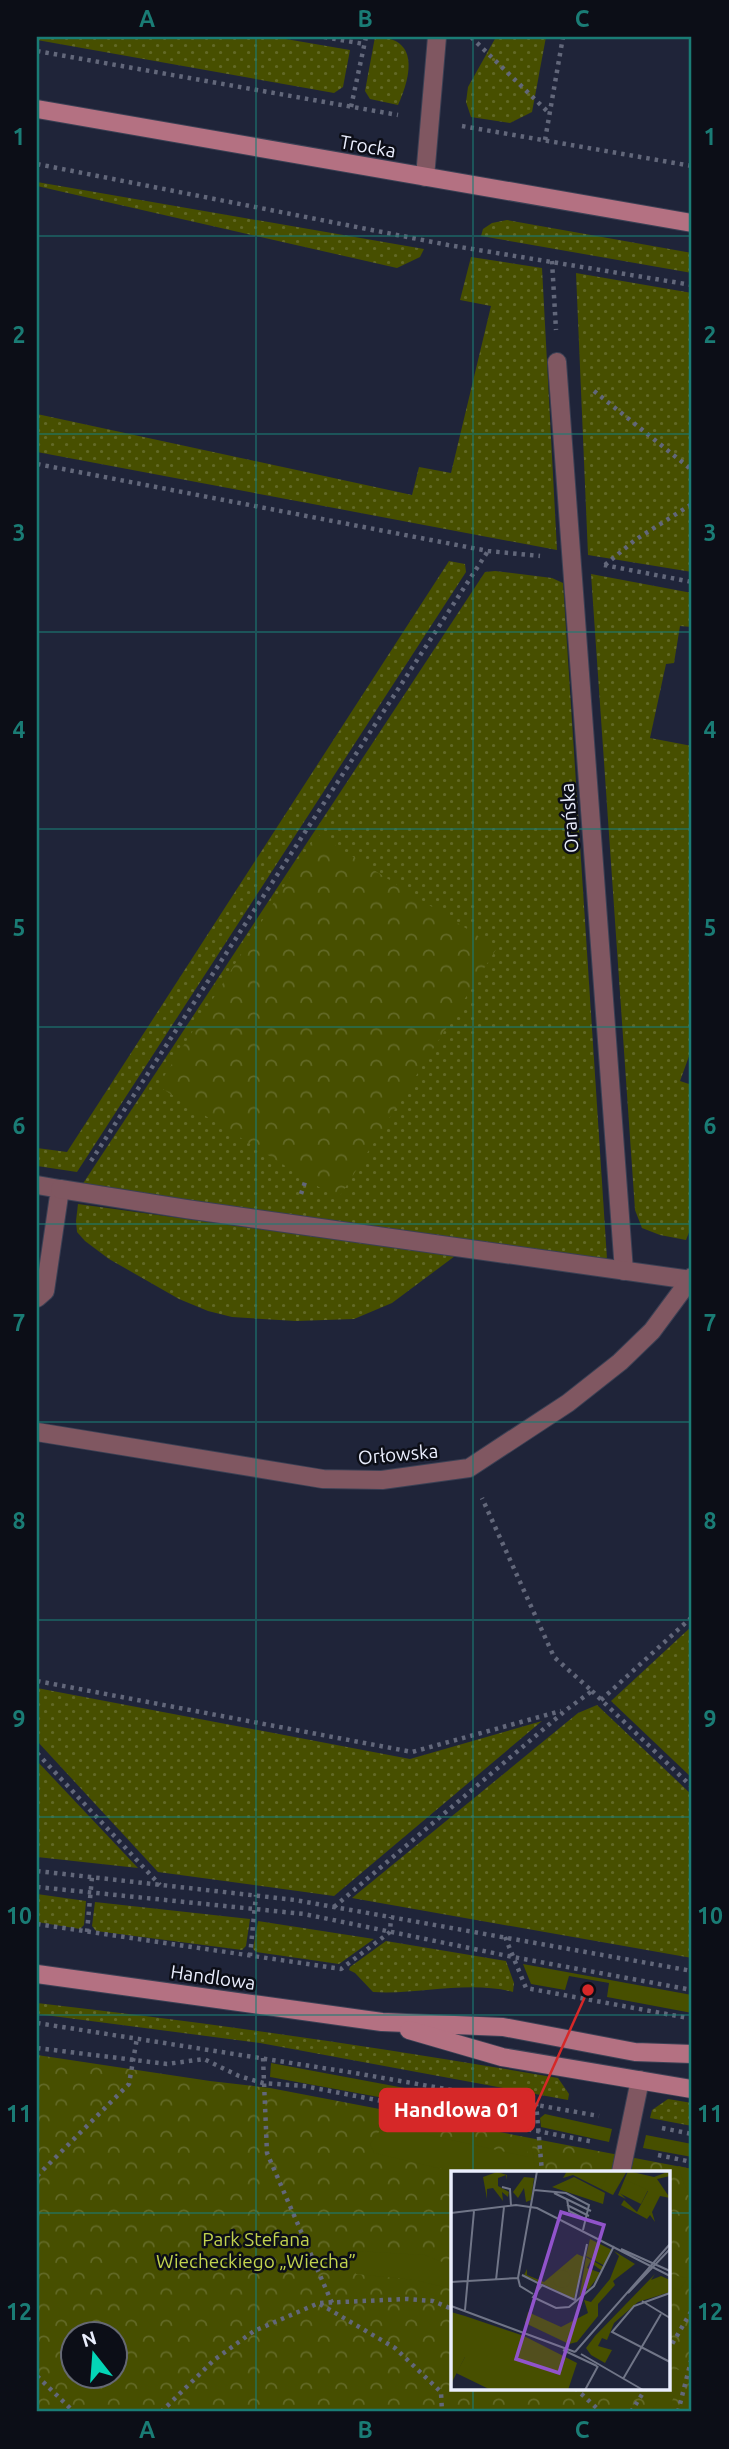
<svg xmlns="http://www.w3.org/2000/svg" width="729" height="2449" font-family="Ubuntu,sans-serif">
	<defs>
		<pattern id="grass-dots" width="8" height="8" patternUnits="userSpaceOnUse" patternTransform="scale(1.75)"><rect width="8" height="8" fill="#474f00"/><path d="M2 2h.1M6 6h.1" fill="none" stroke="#626926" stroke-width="1.8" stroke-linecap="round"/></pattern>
		<pattern id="park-crowns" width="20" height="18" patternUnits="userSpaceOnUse" patternTransform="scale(1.75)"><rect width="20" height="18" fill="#474f00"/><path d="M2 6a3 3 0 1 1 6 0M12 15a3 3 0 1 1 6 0" fill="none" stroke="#626926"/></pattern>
	</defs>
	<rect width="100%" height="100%" fill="#1f2439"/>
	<g fill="url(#grass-dots)">
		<polygon points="37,37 274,37 350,50 343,87 334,93 37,40"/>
		<path d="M 375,37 C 420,37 411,76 398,105 L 370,99 L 365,91 Z"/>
		<polygon points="496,37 546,37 532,112 510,123 471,117 466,102 468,87"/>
		<polygon points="37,182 424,249 420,257 397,268 37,186"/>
		<polygon points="507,220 692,253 692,273 481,236 483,229 492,223"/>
		<polygon points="471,257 542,268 557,550 37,452 37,414 412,495 419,467 451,473 491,306 460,300"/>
		<polygon points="576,273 692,293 692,572 588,555"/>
		<polygon points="449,561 465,564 466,572 77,1172 37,1166 37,1148 67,1152"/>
		<polygon points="495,571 552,578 563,583 607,1259 82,1185 485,572"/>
		<polygon points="591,574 692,593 692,627 680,626 674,663 666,664 650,738 692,746 692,1048 680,1081 692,1085 692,1225 686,1240 660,1235 642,1228 635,1210"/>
		<polygon points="78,1204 455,1256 392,1303 354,1319 296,1321 232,1317 208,1311 179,1299 109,1259 85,1241 77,1232 76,1221"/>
		<polygon points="692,1626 692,1778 611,1701"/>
		<polygon points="37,1688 410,1759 542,1721 334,1896 158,1872 37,1741"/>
		<polygon points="597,1705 692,1795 692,1958 352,1898 578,1713"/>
		<polygon points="37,1761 138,1868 37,1857"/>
		<polygon points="37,1894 86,1901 84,1925 80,1929 37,1922"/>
		<polygon points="95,1902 250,1919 246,1946 242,1950 96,1931 92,1926"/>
		<polygon points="258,1921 374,1939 339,1964 256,1952 253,1949"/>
		<path d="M 386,1941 L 506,1961 L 514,1983 L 513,1992 C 468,1980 419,1995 373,1992 L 355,1973 L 349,1970 L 350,1967 Z"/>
		<path d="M 37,2003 C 213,2023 384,2048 558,2078 L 569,2094 L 568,2100 L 260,2043 L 37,2014 Z"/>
		<polygon points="668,2099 692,2103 692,2126 650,2118 652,2110"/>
	</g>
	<g fill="url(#park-crowns)" fill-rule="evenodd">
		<polygon points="317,834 497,948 338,1199 158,1086"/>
		<path d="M 37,2055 L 210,2081 L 270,2088 L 692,2169 L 692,2412 L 37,2412 ZM 452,2172 L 668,2172 L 668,2388 L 452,2388 ZM 74,2334 L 116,2334 L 116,2376 L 74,2376 Z"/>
	</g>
	<g fill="#474f00">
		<polygon points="523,1964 692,1995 692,2013 607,1997 609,1983 569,1976 565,1990 531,1984"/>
		<polygon points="271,2063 527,2111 530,2125 270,2077"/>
		<polygon points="545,2114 612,2129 609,2142 541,2127 540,2118"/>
		<polygon points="384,2125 528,2157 528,2139 532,2144 535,2172 455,2172 374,2153 370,2144"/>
		<polygon points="646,2135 692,2144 692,2157 643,2148"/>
		<polygon points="678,2166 692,2169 692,2206"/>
		<polygon points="356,2251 425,2255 452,2266 452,2289 415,2280 356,2274"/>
		<polygon points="668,2274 687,2278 680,2290 668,2287"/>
		<polygon points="676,2369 681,2371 669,2412 651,2412 665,2388 668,2388 668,2383"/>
	</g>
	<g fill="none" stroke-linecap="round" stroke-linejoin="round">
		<g stroke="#3b4054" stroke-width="20">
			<g id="lane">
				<polyline points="425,177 437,37"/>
				<polyline points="621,2172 640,2080"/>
			</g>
		</g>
		<g stroke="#3b4054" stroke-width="20">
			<g id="street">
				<polyline points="557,362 624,1271"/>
				<polyline points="37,1185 60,1189 45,1291 37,1298"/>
				<polyline points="60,1189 186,1209 691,1280"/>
				<polyline points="37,1432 323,1479 382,1480 469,1468 568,1403 620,1362 652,1331 692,1277"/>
			</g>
		</g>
		<g stroke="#3b4054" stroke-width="20">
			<g id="secondary">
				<polyline points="37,109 692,223"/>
				<polyline points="37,1974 382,2022 503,2027 635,2052 692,2054"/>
				<polyline points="409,2030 502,2057 692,2089"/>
			</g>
		</g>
		<g stroke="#62677a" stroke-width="4.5" stroke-dasharray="3.5 5" stroke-linecap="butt">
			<polyline points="324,37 364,44"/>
			<polyline points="471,37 549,113"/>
			<polyline points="37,51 398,115"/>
			<polyline points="351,107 366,37"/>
			<polyline points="462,126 692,166"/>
			<polyline points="545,140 563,37"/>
			<polyline points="37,164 448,245 692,285"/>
			<polyline points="552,261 556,330"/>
			<polyline points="594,391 692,470"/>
			<polyline points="37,464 488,551 540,556"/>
			<polyline points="604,565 692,582"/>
			<polyline points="605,565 635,540 692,504"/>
			<polyline points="91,1161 488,551"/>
			<polyline points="301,1194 306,1179"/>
			<polyline points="37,1681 412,1752 561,1711"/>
			<polyline points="592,1691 692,1787"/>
			<polyline points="601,1700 692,1617"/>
			<polyline points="37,1753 160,1885"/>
			<polyline points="37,1871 295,1900 692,1971"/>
			<polyline points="37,1887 304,1914 513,1957 692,1990"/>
			<polyline points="334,1907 566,1710 592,1691 554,1657 482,1498"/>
			<polyline points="37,1924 341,1969 390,1932 391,1917"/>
			<polyline points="87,1932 92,1877"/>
			<polyline points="505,1937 526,1988 688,2018"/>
			<polyline points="250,1956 256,1895"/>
			<polyline points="37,2023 355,2073 599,2116"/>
			<polyline points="37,2048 167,2064 204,2059 239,2076 263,2083 304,2086 594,2142"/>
			<polyline points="263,2058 267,2153 332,2303"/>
			<polyline points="536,2103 542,2172"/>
			<polyline points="662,2128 692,2134"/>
			<polyline points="658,2155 692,2162"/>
			<polyline points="37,2176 129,2084 137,2038"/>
			<polyline points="320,2304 395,2348 441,2392 442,2412"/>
			<polyline points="668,2351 692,2310"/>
			<polyline points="37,2376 74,2412"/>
			<polyline points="575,2388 601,2412"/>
			<polyline points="161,2412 214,2360 254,2331 319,2303 407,2299 433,2301 452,2309"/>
			<polyline points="631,2412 646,2388"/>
			<polyline points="678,2412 692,2357"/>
		</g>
		<use href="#lane" stroke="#805761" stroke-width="18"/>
		<use href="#street" stroke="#805761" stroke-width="18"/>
		<use href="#secondary" stroke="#b47182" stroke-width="18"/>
	</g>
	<path fill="none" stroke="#1a7c75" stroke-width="2" stroke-opacity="0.55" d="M 256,37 L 256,2412M 473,37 L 473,2172M 37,236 L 692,236M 37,434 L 692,434M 37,632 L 692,632M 37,829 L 692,829M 37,1027 L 692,1027M 37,1224 L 692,1224M 37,1422 L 692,1422M 37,1620 L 692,1620M 37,1817 L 692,1817M 37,2015 L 692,2015M 37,2213 L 452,2213M 668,2213 L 692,2213M 473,2388 L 473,2412"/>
	<g text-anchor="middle" stroke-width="5" stroke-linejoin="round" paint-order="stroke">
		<g font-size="19" fill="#eaeefd" stroke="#0c0e17">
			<text transform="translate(368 146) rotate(10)" y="7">Trocka</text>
			<text transform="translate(569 818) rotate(-94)" y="7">Orańska</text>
			<text transform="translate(398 1454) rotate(-5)" y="7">Orłowska</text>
			<text transform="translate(213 1977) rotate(8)" y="7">Handlowa</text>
		</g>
		<g font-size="19" fill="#c2d34e" stroke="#0c0e17">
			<text x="256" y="2246">Park Stefana<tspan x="256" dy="22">Wiecheckiego „Wiecha”</tspan></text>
		</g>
	</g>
	<g transform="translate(451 2171)">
		<rect width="219" height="219" fill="#1f2439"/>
		<path d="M 116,0 L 176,0 L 162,24 L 122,4 L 112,7 ZM 177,0 L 203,6 L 219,0 L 219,5 L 206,8 L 219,27 L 209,25 L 201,41 L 204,51 L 199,44 L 196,48 L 170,34 L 173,29 L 186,41 L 197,20 L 169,22 L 175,28 L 167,24 ZM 46,1 L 56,4 L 55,9 L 55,4 L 47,7 L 47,15 L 58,21 L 57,26 L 51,21 L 52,30 L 42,17 L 36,18 L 36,28 L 32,6 ZM 73,6 L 83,7 L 80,29 L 75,31 L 73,17 L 67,27 L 62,21 ZM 123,6 L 154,22 L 152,33 L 101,16 ZM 139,68 L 161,79 L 154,95 L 135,85 ZM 163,80 L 184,93 L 162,110 L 164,114 L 147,133 L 147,145 L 126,171 L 118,173 L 74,152 L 77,141 L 110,156 L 137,142 L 133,129 L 140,131 L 159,108 L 168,85 ZM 126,83 L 133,86 L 123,128 L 73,104 L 76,98 L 76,104 L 93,111 ZM 135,86 L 153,96 L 151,100 L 139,91 L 136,97 L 150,102 L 137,119 L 134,114 L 128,128 ZM 204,103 L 200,109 L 210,105 L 219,109 L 219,121 L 187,131 L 163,152 L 156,169 L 151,167 L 147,175 L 161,179 L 154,192 L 140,184 L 135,177 L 144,165 Z" fill="#474f00"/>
		<path d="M 175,9 L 197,19 L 190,33 L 168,22 ZM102 108a9 9 0 1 1 18 0a9 9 0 1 1-18 0ZM 14,145 L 73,165 L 126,192 L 117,219 L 40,219 L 5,202 L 14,186 Z" fill="#474f00"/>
		<path d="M 159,0 L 174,0 L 162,23 L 150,17 ZM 0,141 L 14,145 L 14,186 L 0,213 Z" fill="#474f00"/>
		<path fill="none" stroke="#707587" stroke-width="2" d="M 51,16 L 59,18 L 60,35M 83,19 L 115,22 L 138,34 L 132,59M 103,22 L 140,40M 116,28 L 118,40 L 136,49M 116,34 L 138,45M 0,42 L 65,34 L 86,37 L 219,105M 170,78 L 219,100M 71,104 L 91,114 L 82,126 L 105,137 L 118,136 L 143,115 L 163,75M 67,107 L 86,0M 67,107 L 69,115 L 82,123M 45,109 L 53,36M 0,111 L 67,107M 91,114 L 124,129M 177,122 L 219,78M 219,122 L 183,135 L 161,161 L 219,191M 124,129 L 136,73M 191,130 L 219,147M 0,135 L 124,181M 14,139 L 23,40M 112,179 L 146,195M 124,181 L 219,73M 130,183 L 192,219M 172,208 L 210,143M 134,219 L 147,195"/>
		<path fill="#9153cb" fill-opacity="0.15" stroke="#9153cb" stroke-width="3.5" d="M 110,41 L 153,54 L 108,202 L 65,188 Z"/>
		<rect width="219" height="219" fill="none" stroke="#eaeefd" stroke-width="3.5"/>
	</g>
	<path fill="none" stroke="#d62828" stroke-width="2.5" d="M588 1990L534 2110"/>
	<circle fill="#d62828" stroke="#0c0e17" stroke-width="2.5" cx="588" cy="1990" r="7"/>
	<rect fill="#d62828" stroke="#d62828" stroke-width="2.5" x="380" y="2089" width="154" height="42" rx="7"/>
	<g font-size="21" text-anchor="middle" font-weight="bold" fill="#fff">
		<text x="457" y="2117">Handlowa 01</text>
	</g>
	<rect width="729" height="2449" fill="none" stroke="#0c0e17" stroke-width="77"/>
	<g transform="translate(94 2355) rotate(343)"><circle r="33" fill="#0c0e17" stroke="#656873" stroke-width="2"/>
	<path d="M0-5L12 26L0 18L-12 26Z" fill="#04d5b6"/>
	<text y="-10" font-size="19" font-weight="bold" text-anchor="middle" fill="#eaeefd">N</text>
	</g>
	<rect x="38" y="38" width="652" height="2372" fill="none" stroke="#1a7c75" stroke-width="2.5"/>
	<g font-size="23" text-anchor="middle" font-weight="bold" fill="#1a7c75">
		<text x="147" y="27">A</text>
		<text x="365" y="27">B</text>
		<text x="582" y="27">C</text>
		<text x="19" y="145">1</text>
		<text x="710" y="145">1</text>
		<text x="19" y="343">2</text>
		<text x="710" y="343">2</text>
		<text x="19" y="541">3</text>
		<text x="710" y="541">3</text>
		<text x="19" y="738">4</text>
		<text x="710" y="738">4</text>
		<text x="19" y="936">5</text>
		<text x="710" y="936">5</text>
		<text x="19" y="1134">6</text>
		<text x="710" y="1134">6</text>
		<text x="19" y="1331">7</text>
		<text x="710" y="1331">7</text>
		<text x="19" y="1529">8</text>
		<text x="710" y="1529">8</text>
		<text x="19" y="1727">9</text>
		<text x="710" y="1727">9</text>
		<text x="19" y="1924">10</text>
		<text x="710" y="1924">10</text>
		<text x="19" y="2122">11</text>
		<text x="710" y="2122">11</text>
		<text x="19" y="2320">12</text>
		<text x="710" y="2320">12</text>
		<text x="147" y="2438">A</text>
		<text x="365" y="2438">B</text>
		<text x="582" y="2438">C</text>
	</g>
</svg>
